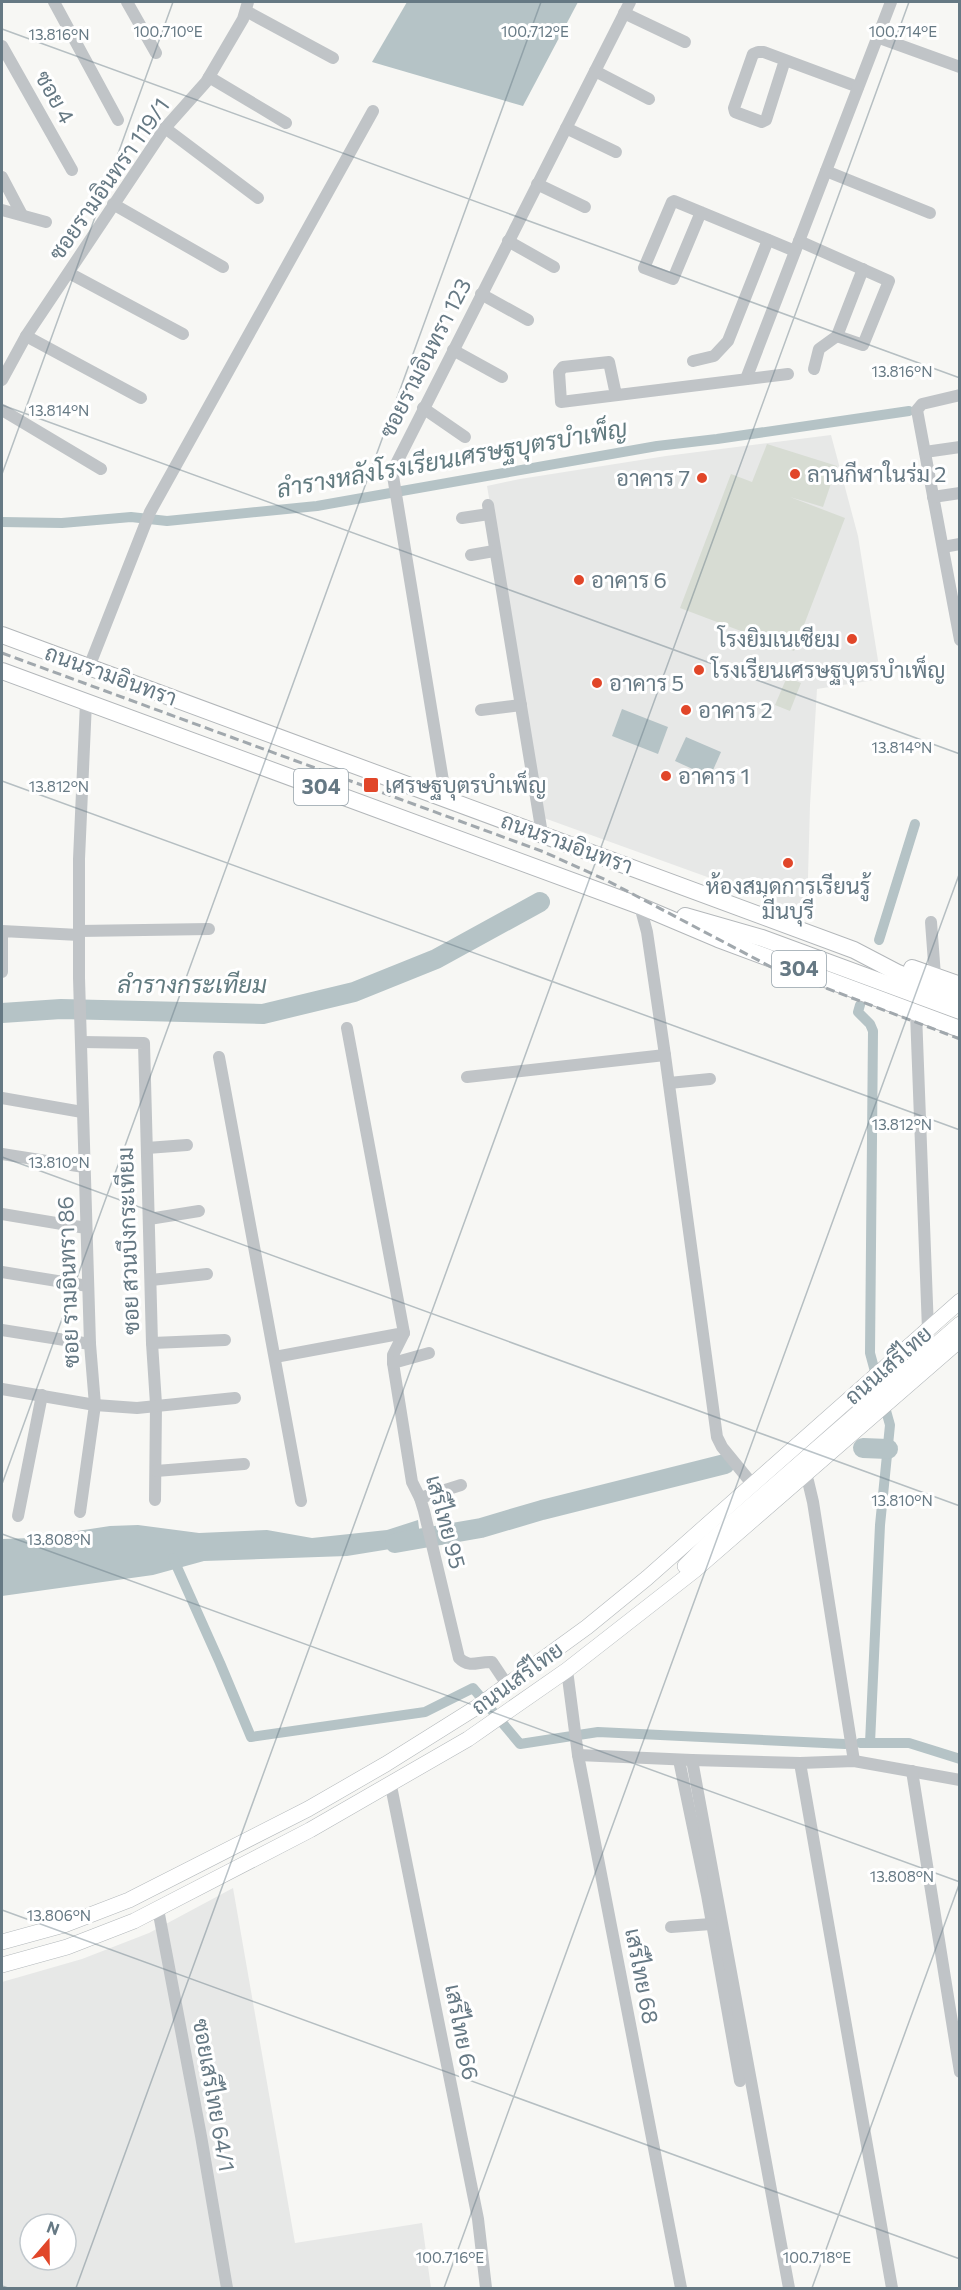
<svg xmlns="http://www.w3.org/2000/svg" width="961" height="2290" font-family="Commissioner,Sarabun,sans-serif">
	<rect width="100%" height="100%" fill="#f7f7f4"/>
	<g fill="#e7e8e7" fill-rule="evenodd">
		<polygon points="831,435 858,536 881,679 817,689 810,805 807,913 544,818 487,486 520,479 666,456"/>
		<path d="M 233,1888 L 295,2243 L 422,2223 L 431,2288 L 2,2288 L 2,1982 L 82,1959 L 149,1933 ZM 30,2224 L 66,2224 L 66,2260 L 30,2260 Z"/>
	</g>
	<g fill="#d7dcd3">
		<polygon points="767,444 837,466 823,507 790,497 845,518 794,651 680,608 731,474 752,482"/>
		<polygon points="787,677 801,683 790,711 775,705"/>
	</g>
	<g fill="#b5c3c6">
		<polygon points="407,2 578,2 523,106 372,62"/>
		<polygon points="622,709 668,727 658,754 612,736"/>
		<polygon points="686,737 721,752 710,777 675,761"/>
		<polygon points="418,1520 421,1544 347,1556 204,1561 153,1575 2,1596 2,1539 31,1538 110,1526 138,1525 199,1533 267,1530 312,1538 387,1530"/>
	</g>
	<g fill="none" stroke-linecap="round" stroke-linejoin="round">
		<g stroke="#b5c3c6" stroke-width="10">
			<polyline points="2,522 62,523 131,517 167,521 317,506 657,446 717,439 909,411"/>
			<polyline points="879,940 915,824"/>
			<polyline points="860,1005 858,1012 870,1024 873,1031 870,1353 877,1379"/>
			<polyline points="173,1558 220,1663 251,1737 425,1712 473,1688 520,1744 598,1732 845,1744"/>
			<polyline points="860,1743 909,1743 960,1759"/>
			<polyline points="870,1743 880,1525 890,1425 883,1400"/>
		</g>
		<g stroke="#b5c3c6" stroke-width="20">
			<polyline points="2,1013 61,1009 263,1014 354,992 436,959 540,902"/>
			<polyline points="863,1448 888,1449"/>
			<polyline points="395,1543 481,1528 542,1510 725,1464"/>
		</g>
		<g stroke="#b3b8bb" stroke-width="16">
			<g id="major">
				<polyline points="685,1566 706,1545 960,1324"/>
				<polyline points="2,1942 64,1925 129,1900 308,1809 386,1764 477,1707 587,1627 647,1578 960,1301"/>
				<polyline points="2,1965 67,1947 134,1921 310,1830 468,1739 567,1670 695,1570 960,1340"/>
			</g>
		</g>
		<g stroke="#b3b7ba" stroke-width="18">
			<g id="highway">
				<polyline points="2,635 854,950 898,973 960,997"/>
				<polyline points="2,671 640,906 718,939 960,1029"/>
				<polyline points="685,916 762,938 960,1011"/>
				<polyline points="912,968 960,985"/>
			</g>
		</g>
		<g stroke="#c0c4c7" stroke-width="12">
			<polyline points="54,2 118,120"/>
			<polyline points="127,2 156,53"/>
			<polyline points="246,11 333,58"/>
			<polyline points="624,13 685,42"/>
			<polyline points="877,37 960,67"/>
			<polyline points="2,46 72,170"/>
			<polyline points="785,60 766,120 762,122 735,112 734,108 753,54 758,52 764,52 858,87"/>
			<polyline points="595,71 649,99"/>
			<polyline points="209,77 286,123"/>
			<polyline points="165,128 258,198"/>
			<polyline points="566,128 616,152"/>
			<polyline points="826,171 930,213"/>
			<polyline points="2,177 22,215"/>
			<polyline points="537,184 585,207"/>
			<polyline points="113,204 223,267"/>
			<polyline points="2,210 46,222"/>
			<polyline points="701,212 673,279 644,268 672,202 674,201 795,251"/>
			<polyline points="508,241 554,267"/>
			<polyline points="799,241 889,281 863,345 837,336"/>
			<polyline points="69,273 183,334"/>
			<polyline points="481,294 528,320"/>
			<polyline points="26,336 141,398"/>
			<polyline points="453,350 502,377"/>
			<polyline points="693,361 714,356 728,341 768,240"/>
			<polyline points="814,369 819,349 837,336 863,269"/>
			<polyline points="746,379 891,2"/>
			<polyline points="2,380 26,336 165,128 206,82 243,19 248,2"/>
			<polyline points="616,395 609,362 563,367 559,372 561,402 788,374"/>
			<polyline points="960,395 922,404 917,410 960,640"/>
			<polyline points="423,408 465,437"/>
			<polyline points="2,410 101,469"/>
			<polyline points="925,452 960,447"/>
			<polyline points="933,497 960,493"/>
			<polyline points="488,505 542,834"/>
			<polyline points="462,518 489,514"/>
			<polyline points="943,547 960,544"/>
			<polyline points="471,555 494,551"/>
			<polyline points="89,667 150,512 373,111"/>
			<polyline points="481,710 521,705"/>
			<polyline points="446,799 393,476 394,468 630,2"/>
			<polyline points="640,906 647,932 665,1055 717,1437 722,1447 753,1485"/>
			<polyline points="931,922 935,976"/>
			<polyline points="79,931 209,929"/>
			<polyline points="2,972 2,931 79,935"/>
			<polyline points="916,1013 928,1330"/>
			<polyline points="82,1042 144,1043 152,1343 156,1404 155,1500"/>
			<polyline points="219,1057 301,1501"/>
			<polyline points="467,1077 665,1055"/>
			<polyline points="669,1083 710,1079"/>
			<polyline points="2,1098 82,1112"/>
			<polyline points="147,1148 187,1145"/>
			<polyline points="2,1154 84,1167"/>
			<polyline points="2,1214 86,1228"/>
			<polyline points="149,1219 199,1211"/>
			<polyline points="2,1272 88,1286"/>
			<polyline points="151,1280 207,1274"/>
			<polyline points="2,1330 90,1344"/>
			<path d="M 404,1333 L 393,1355 L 393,1363 L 412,1482 L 420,1498 L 424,1511 L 459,1658 C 470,1669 478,1661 492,1662 L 508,1686"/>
			<polyline points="152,1343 225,1340"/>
			<polyline points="275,1357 404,1333 347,1028"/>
			<polyline points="393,1363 429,1353"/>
			<polyline points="2,1389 95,1405 137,1408 235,1398"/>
			<polyline points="156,1471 244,1464"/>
			<polyline points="804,1474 808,1481 813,1502 854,1761"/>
			<polyline points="420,1498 461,1485"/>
			<polyline points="80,1512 95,1405 90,1344 79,978 79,859 86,702"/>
			<polyline points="18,1516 42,1395"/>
			<polyline points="567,1670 578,1755 681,2288"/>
			<polyline points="578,1755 692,1760 800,1763 854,1761 960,1780"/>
			<polyline points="679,1760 707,1895 740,2081"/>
			<polyline points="692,1760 789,2288"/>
			<polyline points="800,1763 892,2288"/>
			<polyline points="912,1771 960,2072"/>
			<polyline points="391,1786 478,2219 486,2288"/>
			<polyline points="158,1909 201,2136 227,2288"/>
			<polyline points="671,1927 711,1924"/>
		</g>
		<use href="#major" stroke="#fff" stroke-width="15"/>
		<use href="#highway" stroke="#fff" stroke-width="16"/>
		<polyline stroke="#a1a8ad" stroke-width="3" stroke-dasharray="9 4.5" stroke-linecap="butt" points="2,653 544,852 606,880 773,968 960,1039"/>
	</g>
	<path fill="none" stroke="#667984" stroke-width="1.5" stroke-opacity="0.45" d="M 2,29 L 960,378M 2,405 L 960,754M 2,474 L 173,2M 2,781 L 960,1130M 2,1157 L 960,1506M 2,1484 L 541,2M 2,1534 L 960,1882M 2,1910 L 960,2259M 2,2286 L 8,2288M 76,2288 L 909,2M 444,2288 L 960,872M 812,2288 L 960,1882"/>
	<g fill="#e14629" stroke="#fff" stroke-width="2">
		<circle cx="795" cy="474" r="6"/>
		<circle cx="702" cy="478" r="6"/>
		<circle cx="579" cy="580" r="6"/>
		<circle cx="852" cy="639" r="6"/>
		<circle cx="699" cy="670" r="6"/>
		<circle cx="597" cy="683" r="6"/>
		<circle cx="686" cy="710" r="6"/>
		<circle cx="666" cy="776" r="6"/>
		<rect x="363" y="777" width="16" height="16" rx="3"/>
		<circle cx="788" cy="863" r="6"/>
	</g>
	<g text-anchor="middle" stroke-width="6" stroke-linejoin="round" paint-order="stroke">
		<g fill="#fff" stroke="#94a1a9" stroke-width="1.5">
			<rect x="294" y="769" width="54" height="36" rx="4.5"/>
			<rect x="772" y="951" width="54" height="36" rx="4.5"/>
		</g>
		<g font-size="21" font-weight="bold" fill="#667984">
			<text x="321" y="794">304</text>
			<text x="799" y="976">304</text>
		</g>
		<g font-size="22" fill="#667984" stroke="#fff">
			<text transform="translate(55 97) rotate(61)" y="8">ซอย 4</text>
			<text transform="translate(109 179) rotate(-55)" y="8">ซอยรามอินทรา 119/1</text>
			<text transform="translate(425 358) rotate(-63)" y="8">ซอยรามอินทรา 123</text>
			<text transform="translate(111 675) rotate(20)" y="8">ถนนรามอินทรา</text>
			<text transform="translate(567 843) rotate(20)" y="8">ถนนรามอินทรา</text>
			<text transform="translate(128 1241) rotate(-92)" y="8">ซอย สวนบึงกระเทียม</text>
			<text transform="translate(68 1282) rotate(-92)" y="8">ซอย รามอินทรา 86</text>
			<text transform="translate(888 1365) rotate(-41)" y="8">ถนนเสรีไทย</text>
			<text transform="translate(446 1522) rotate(75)" y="8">เสรีไทย 95</text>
			<text transform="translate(517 1678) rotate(-36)" y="8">ถนนเสรีไทย</text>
			<text transform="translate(642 1976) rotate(79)" y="8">เสรีไทย 68</text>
			<text transform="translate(462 2032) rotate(79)" y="8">เสรีไทย 66</text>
			<text transform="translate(214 2095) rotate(80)" y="8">ซอยเสรีไทย 64/1</text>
		</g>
		<g font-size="22" fill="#667984" stroke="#fff" text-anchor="start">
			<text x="807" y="482">ลานกีฬาในร่ม 2</text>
			<text x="690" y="486" text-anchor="end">อาคาร 7</text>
			<text x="591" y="588">อาคาร 6</text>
			<text x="840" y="647" text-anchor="end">โรงยิมเนเซียม</text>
			<text x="711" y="678">โรงเรียนเศรษฐบุตรบำเพ็ญ</text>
			<text x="609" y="691">อาคาร 5</text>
			<text x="698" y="718">อาคาร 2</text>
			<text x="678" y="784">อาคาร 1</text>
			<text x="385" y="793">เศรษฐบุตรบำเพ็ญ</text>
			<text x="788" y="894" text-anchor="middle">ห้องสมุดการเรียนรู้<tspan x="788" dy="25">มีนบุรี</tspan></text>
		</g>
		<g font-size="24" font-style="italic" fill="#627b80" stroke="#fff">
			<text transform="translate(452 459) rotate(-10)" y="8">ลำรางหลังโรงเรียนเศรษฐบุตรบำเพ็ญ</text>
			<text x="192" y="993">ลำรางกระเทียม</text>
		</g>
	</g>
	<g font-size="15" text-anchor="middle" fill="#667984" stroke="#fff" stroke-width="6" stroke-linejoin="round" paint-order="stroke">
		<text x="168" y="37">100.710°E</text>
		<text x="535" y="37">100.712°E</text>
		<text x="903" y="37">100.714°E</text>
		<text x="59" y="40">13.816°N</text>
		<text x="902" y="377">13.816°N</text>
		<text x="59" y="416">13.814°N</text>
		<text x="902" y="753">13.814°N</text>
		<text x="59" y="792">13.812°N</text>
		<text x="902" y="1130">13.812°N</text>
		<text x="59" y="1168">13.810°N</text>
		<text x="902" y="1506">13.810°N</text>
		<text x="59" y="1545">13.808°N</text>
		<text x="902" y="1882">13.808°N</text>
		<text x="59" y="1921">13.806°N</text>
		<text x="450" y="2263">100.716°E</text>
		<text x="817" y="2263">100.718°E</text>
	</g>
	<rect width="961" height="2290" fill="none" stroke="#667984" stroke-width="6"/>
	<g transform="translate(48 2242) rotate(20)"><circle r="28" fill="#ffffff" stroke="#c2c9ce" stroke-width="1.5"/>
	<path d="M0-4.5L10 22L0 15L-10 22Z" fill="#e14629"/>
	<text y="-9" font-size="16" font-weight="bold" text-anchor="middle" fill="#667984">N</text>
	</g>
</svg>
